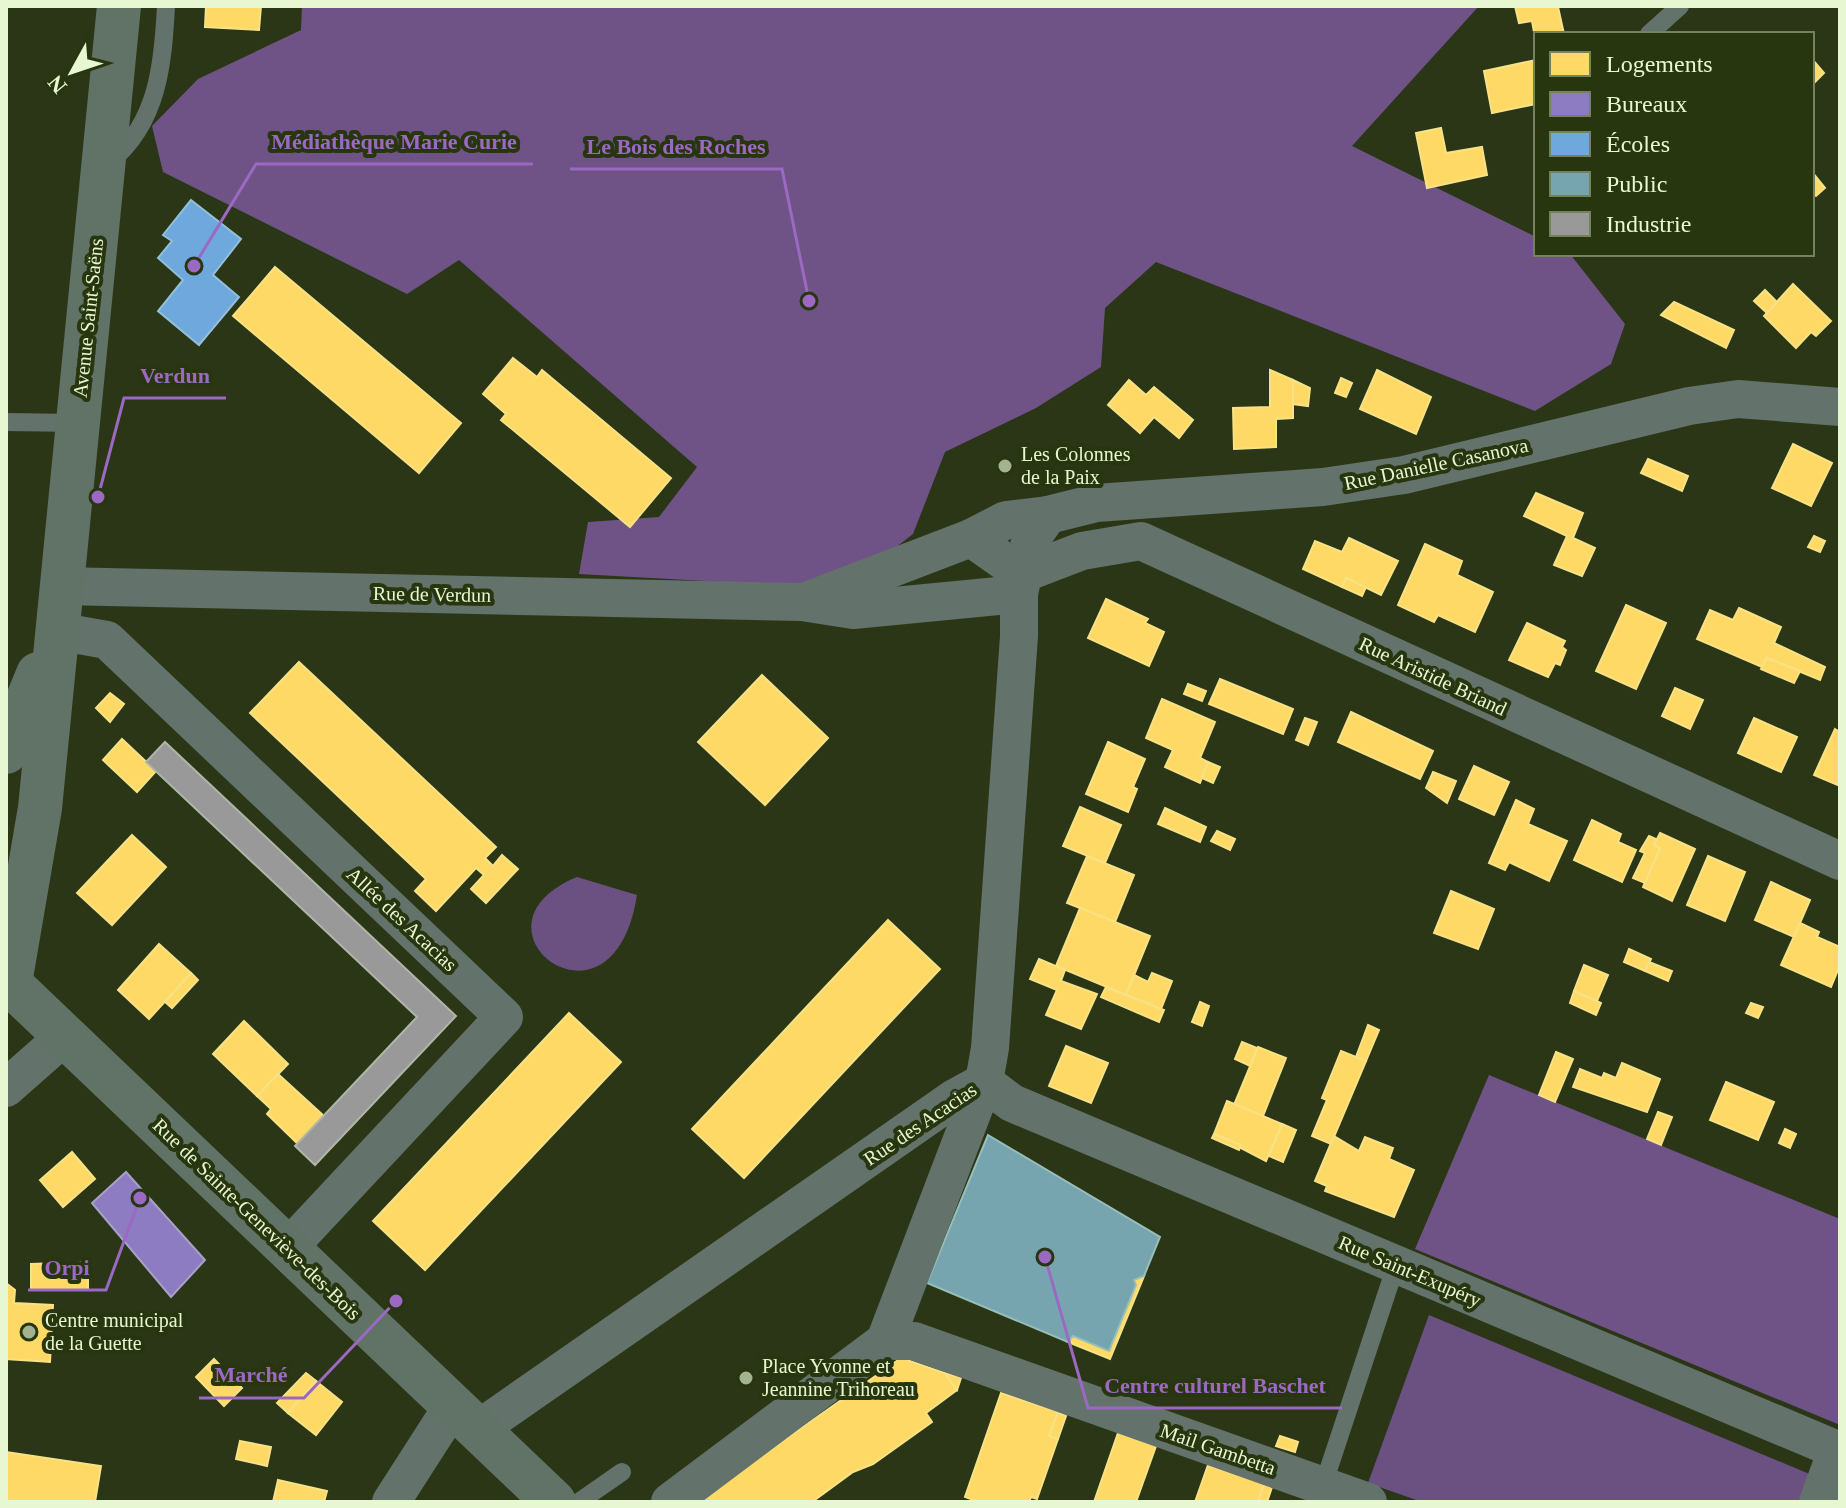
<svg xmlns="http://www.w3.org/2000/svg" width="1846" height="1508" font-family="Georgia,serif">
	<rect width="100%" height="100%" fill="#2a3615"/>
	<g fill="#6b5082">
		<path d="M 577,877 L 637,895 C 613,1050 455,927 577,877 Z"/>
		<polygon points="1429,1315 1812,1475 1802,1502 1422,1502 1368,1483"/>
	</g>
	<g fill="#6f5387">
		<polygon points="302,6 1479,6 1352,146 1536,237 1536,254 1570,254 1625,324 1611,364 1535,411 1156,262 1105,308 1101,367 1036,408 945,452 913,534 859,576 813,587 579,574 588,522 659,517 697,467 459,260 407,294 163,172 152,126 198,79 301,30"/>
		<polygon points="1489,1075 1840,1219 1840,1425 1415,1249"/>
	</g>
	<g fill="#ffd966" stroke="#f8e286" stroke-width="2">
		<polygon points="206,6 261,6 259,30 205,27"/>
		<polygon points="1515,6 1558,7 1564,34 1536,34 1536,43 1532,21 1519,23"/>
		<polygon points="1812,59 1824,73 1812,85"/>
		<polygon points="1536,60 1536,104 1492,113 1484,71"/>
		<polygon points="1441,128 1446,153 1482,147 1487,175 1427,188 1416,133"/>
		<polygon points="1812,172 1825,188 1816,196 1812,192"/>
		<polygon points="275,267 461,423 419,473 233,316"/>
		<polygon points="1793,284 1831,321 1816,336 1811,332 1796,348 1764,316"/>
		<polygon points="1765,290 1777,302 1767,313 1754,301"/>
		<polygon points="1674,302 1734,330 1726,348 1661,315"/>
		<polygon points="513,358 537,377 542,370 671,478 630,527 501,420 506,414 483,394"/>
		<polygon points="1270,370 1293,380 1293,418 1276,419 1276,447 1234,449 1233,408 1270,407"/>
		<polygon points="1377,370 1431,397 1416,434 1360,409"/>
		<polygon points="1341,378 1352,383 1346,397 1335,393"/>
		<polygon points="1129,380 1146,395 1154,387 1193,420 1179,438 1154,417 1140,433 1108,405"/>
		<polygon points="1293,380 1310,388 1308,406 1293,404"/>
		<polygon points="1793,444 1832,463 1811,506 1772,488"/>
		<polygon points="1648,459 1688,476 1682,491 1641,473"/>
		<polygon points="1536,493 1583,513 1573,538 1595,548 1582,576 1554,565 1567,536 1524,516"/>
		<polygon points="1814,536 1825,541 1820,552 1808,547"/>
		<polygon points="1349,538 1398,561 1381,595 1346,578 1342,587 1303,569 1315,541 1342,552"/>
		<polygon points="1425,544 1462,561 1457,575 1493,592 1475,632 1438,615 1434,622 1398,605"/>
		<polygon points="1346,578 1366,587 1362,596 1342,587"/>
		<polygon points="1106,599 1148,619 1145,623 1164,632 1149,666 1088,638"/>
		<polygon points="1626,605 1666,623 1636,689 1596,671"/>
		<polygon points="1739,608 1781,627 1774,643 1825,667 1820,680 1767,658 1762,667 1697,639 1710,610 1733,620"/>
		<polygon points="1527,623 1565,641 1562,647 1566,650 1560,665 1555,663 1548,677 1509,660"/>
		<polygon points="1767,658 1800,671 1794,683 1761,669"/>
		<polygon points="299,662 496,847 485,858 493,866 502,855 518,869 486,903 471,889 484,875 476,868 436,911 415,891 426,879 250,713"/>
		<polygon points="762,675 828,738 765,805 698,742"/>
		<polygon points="1220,679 1293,709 1283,734 1209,704"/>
		<polygon points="1188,684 1206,691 1202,701 1184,694"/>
		<polygon points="1675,688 1703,700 1690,729 1662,716"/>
		<polygon points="110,693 124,704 110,722 96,708"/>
		<polygon points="1162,699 1215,722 1200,758 1208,762 1200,783 1165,767 1173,750 1146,738"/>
		<polygon points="1351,712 1433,751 1420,779 1338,742"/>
		<polygon points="1305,718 1317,722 1308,745 1296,740"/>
		<polygon points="1754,718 1797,737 1781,772 1738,753"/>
		<polygon points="1835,729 1840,732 1840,786 1814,775"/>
		<polygon points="122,739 156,771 137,792 103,760"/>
		<polygon points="1108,742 1145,759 1133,787 1137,789 1128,812 1086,794"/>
		<polygon points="1208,762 1220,767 1213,783 1202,778"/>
		<polygon points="1474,766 1509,782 1494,815 1459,799"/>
		<polygon points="1433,772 1456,781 1447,803 1426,788"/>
		<polygon points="1516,800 1534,809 1528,824 1567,841 1549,881 1509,862 1505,870 1489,863"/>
		<polygon points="1080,807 1121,825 1105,863 1063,846"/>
		<polygon points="1165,808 1206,827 1200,842 1158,824"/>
		<polygon points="1592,820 1621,834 1618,842 1636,850 1622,882 1574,860"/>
		<polygon points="1217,831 1235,839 1230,850 1211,841"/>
		<polygon points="1660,833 1695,849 1672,901 1643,887 1660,848 1654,845"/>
		<polygon points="132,835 166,867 112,925 77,893"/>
		<polygon points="1649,836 1656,839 1654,845 1660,848 1645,883 1633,878 1645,853 1640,851"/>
		<polygon points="1087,856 1134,875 1115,922 1067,903"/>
		<polygon points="1708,856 1745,872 1725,921 1687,905"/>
		<polygon points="1771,882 1810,900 1794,937 1755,920"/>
		<polygon points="1451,891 1494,909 1478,949 1434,933"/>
		<polygon points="1080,908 1150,936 1126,995 1056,966"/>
		<polygon points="888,920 940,969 744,1178 692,1129"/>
		<polygon points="1800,923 1819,932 1817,937 1840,947 1840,965 1831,987 1781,965"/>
		<polygon points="159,944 191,973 149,1019 118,990"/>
		<polygon points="1629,949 1651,959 1645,971 1624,962"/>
		<polygon points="1039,959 1065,970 1061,981 1097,994 1081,1029 1046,1015 1057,990 1030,979"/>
		<polygon points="1649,962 1672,971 1668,981 1645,971"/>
		<polygon points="1584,965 1608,975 1597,1001 1574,991"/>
		<polygon points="191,973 198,980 172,1008 165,1002"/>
		<polygon points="1152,973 1172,981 1161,1009 1126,995 1134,975 1148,982"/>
		<polygon points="1106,987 1164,1010 1159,1022 1101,997"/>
		<polygon points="1574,991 1601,1003 1596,1015 1570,1003"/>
		<polygon points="1200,1002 1209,1006 1202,1026 1192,1022"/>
		<polygon points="1751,1003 1763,1007 1758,1018 1746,1013"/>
		<polygon points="569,1013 621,1062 425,1270 373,1221"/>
		<polygon points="244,1021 288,1064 257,1096 213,1054"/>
		<polygon points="1368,1025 1379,1030 1366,1061 1356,1057"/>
		<polygon points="1242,1042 1257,1048 1250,1066 1235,1059"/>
		<polygon points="1066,1046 1108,1063 1091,1103 1049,1086"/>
		<polygon points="1258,1047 1286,1058 1263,1116 1234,1105"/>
		<polygon points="1341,1051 1366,1061 1331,1144 1312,1136 1327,1100 1322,1098"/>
		<polygon points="1556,1052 1573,1059 1555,1102 1539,1095"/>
		<polygon points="1622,1063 1660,1079 1647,1112 1573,1087 1580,1069 1602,1078 1604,1073 1616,1078"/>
		<polygon points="278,1074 324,1116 298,1144 267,1114 271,1109 257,1096"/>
		<polygon points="1726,1082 1774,1102 1758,1140 1710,1120"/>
		<polygon points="1227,1101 1282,1124 1266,1161 1214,1134"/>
		<polygon points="1658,1112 1672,1117 1661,1145 1647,1139"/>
		<polygon points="1282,1124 1296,1130 1283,1162 1269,1156"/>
		<polygon points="1785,1129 1796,1134 1790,1148 1779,1143"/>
		<polygon points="1214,1134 1241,1145 1239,1150 1212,1138"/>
		<polygon points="1334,1136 1359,1151 1365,1137 1393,1148 1389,1159 1414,1170 1394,1217 1325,1191 1327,1186 1315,1181"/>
		<polygon points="72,1152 95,1179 63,1207 40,1180"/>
		<polygon points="88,1262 88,1290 31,1290 31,1264"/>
		<polygon points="1144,1276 1110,1359 1068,1342 1073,1336 1109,1351 1136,1285 1134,1280"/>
		<polygon points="6,1283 15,1290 14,1303 53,1305 50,1362 6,1359"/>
		<polygon points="901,1358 945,1373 957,1390 926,1413 932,1422 873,1464 853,1472 812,1502 696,1502"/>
		<polygon points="214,1359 242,1388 224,1406 196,1377"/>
		<polygon points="306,1373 316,1381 288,1413 277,1403"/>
		<polygon points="945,1373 961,1378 957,1390"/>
		<polygon points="316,1381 342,1402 316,1435 288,1413"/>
		<polygon points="1001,1393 1058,1412 1049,1436 1058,1439 1037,1499 1031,1497 1029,1502 979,1502 965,1497"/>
		<polygon points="1058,1412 1066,1416 1058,1439 1049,1436"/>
		<polygon points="1118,1433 1156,1446 1136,1502 1094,1502"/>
		<polygon points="1280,1436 1298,1442 1295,1452 1276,1446"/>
		<polygon points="240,1441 271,1447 267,1466 236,1459"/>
		<polygon points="6,1452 101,1466 95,1502 6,1502"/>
		<polygon points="1208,1465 1264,1484 1258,1502 1195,1502"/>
		<polygon points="278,1480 327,1491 324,1502 273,1502"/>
		<polygon points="1264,1484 1272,1487 1267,1502 1258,1502"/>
	</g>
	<polygon fill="#8e7cc3" stroke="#a8a1c7" stroke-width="2" points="126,1172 205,1260 171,1297 92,1203"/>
	<polygon fill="#6fa8dc" stroke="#93c0d9" stroke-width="2" points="191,200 241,239 213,275 239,297 199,345 158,311 183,280 158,258 172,241 163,235"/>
	<polygon fill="#76a5af" stroke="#98beb9" stroke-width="2" points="988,1135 1160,1237 1144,1276 1134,1280 1136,1285 1109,1351 1073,1336 1068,1342 927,1283"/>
	<polygon fill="#999" stroke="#b0b5aa" stroke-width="2" points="165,742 456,1016 315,1165 295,1146 417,1017 146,762"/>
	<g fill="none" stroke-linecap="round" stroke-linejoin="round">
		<g stroke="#63726b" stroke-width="18">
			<polyline points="1649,34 1680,6"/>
			<path d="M 111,161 C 158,122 163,64 166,6"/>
			<polyline points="6,422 78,423"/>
			<polyline points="1321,1492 1396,1265"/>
			<polyline points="579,1502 622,1472"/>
		</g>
		<g stroke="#63726b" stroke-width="38">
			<polyline points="971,538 1006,520 1048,515"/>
			<polyline points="1022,574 1082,551 1141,541 1840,861"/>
			<polyline points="61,586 802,602 853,610 1019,594"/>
			<polyline points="809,600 971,538 1022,574"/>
			<polyline points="56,631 107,640 504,1017 288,1248"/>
			<polyline points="6,1088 65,1036"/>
			<polyline points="885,1341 914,1341 1368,1502"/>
			<polyline points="477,1430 953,1099 984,1082 990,1048 1019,636 1019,594 1030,541 1048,515 1096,503 1323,487 1404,475 1689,406 1738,399 1840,407"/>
			<polyline points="391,1502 452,1407"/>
			<polyline points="670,1502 885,1341 984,1082 1012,1103 1840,1451"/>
			<polyline points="1818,1502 1837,1450"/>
		</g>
		<g stroke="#617267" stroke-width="44">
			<polyline points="6,752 38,674"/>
			<polyline points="6,980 554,1502"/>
			<polyline points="10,983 40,808 119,6"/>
		</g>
	</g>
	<g fill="#a4b38f" stroke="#28360f" stroke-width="3">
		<circle cx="1005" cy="466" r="8"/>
		<circle cx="29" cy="1332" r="8"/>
		<circle cx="746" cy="1378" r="8"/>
	</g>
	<g text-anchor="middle" stroke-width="8" stroke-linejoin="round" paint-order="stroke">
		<g font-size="20" fill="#e6f7d1" stroke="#28360f">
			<text transform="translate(88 318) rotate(-84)" y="7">Avenue Saint-Saëns</text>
			<text transform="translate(1436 464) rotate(-12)" y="7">Rue Danielle Casanova</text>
			<text transform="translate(432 594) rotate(1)" y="7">Rue de Verdun</text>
			<text transform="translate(1433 676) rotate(25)" y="7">Rue Aristide Briand</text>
			<text transform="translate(402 919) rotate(43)" y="7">Allée des Acacias</text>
			<text transform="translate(920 1124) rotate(-34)" y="7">Rue des Acacias</text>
			<text transform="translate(257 1219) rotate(44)" y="7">Rue de Sainte-Geneviève-des-Bois</text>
			<text transform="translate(1410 1271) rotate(23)" y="7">Rue Saint-Exupéry</text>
			<text transform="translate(1218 1449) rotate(19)" y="7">Mail Gambetta</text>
		</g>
		<g font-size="20" fill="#e6f7d1" stroke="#28360f" text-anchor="start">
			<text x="1021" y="461">Les Colonnes<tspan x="1021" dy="23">de la Paix</tspan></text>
			<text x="45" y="1327">Centre municipal<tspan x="45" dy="23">de la Guette</tspan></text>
			<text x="762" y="1373">Place Yvonne et<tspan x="762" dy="23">Jeannine Trihoreau</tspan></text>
		</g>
	</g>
	<path fill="none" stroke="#9b69c4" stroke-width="3" d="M194 266L256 164H533M809 301L782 169H570M98 497L124 398H226M140 1198L106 1290H28M396 1301L304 1398H199M1045 1257L1088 1408H1342"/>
	<g fill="#9b69c4" stroke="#28360f" stroke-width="3">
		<circle cx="194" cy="266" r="8"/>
		<circle cx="809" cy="301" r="8"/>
		<circle cx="98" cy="497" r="8"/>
		<circle cx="140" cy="1198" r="8"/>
		<circle cx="396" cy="1301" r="8"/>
		<circle cx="1045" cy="1257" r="8"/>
	</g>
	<g font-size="22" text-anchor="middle" font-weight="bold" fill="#9b69c4" stroke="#28360f" stroke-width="8" stroke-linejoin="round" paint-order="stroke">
		<text x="394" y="149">Médiathèque Marie Curie</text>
		<text x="676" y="154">Le Bois des Roches</text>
		<text x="175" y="383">Verdun</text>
		<text x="67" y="1275">Orpi</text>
		<text x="251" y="1382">Marché</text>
		<text x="1215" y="1393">Centre culturel Baschet</text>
	</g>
	<rect width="1846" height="1508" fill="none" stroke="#e6f7d1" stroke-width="16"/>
	<rect x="1534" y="32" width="280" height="224" fill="#28360f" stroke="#74835d" stroke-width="2"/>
	<rect x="1550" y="52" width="40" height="24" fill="#ffd966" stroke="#74835d" stroke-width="2"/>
	<text x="1606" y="72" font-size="24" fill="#e6f7d1">Logements</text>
	<rect x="1550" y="92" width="40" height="24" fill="#8e7cc3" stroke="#74835d" stroke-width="2"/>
	<text x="1606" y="112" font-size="24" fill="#e6f7d1">Bureaux</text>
	<rect x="1550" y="132" width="40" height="24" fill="#6fa8dc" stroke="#74835d" stroke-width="2"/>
	<text x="1606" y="152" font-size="24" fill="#e6f7d1">Écoles</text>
	<rect x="1550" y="172" width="40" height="24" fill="#76a5af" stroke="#74835d" stroke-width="2"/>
	<text x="1606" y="192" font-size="24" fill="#e6f7d1">Public</text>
	<rect x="1550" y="212" width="40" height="24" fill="#999999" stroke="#74835d" stroke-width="2"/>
	<text x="1606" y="232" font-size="24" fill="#e6f7d1">Industrie</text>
	<g transform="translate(72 72) rotate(230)" stroke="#28360f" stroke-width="6" paint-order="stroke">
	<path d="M0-6L14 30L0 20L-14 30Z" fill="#e6f7d1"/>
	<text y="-12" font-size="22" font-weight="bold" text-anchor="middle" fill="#e6f7d1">N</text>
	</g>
</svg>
